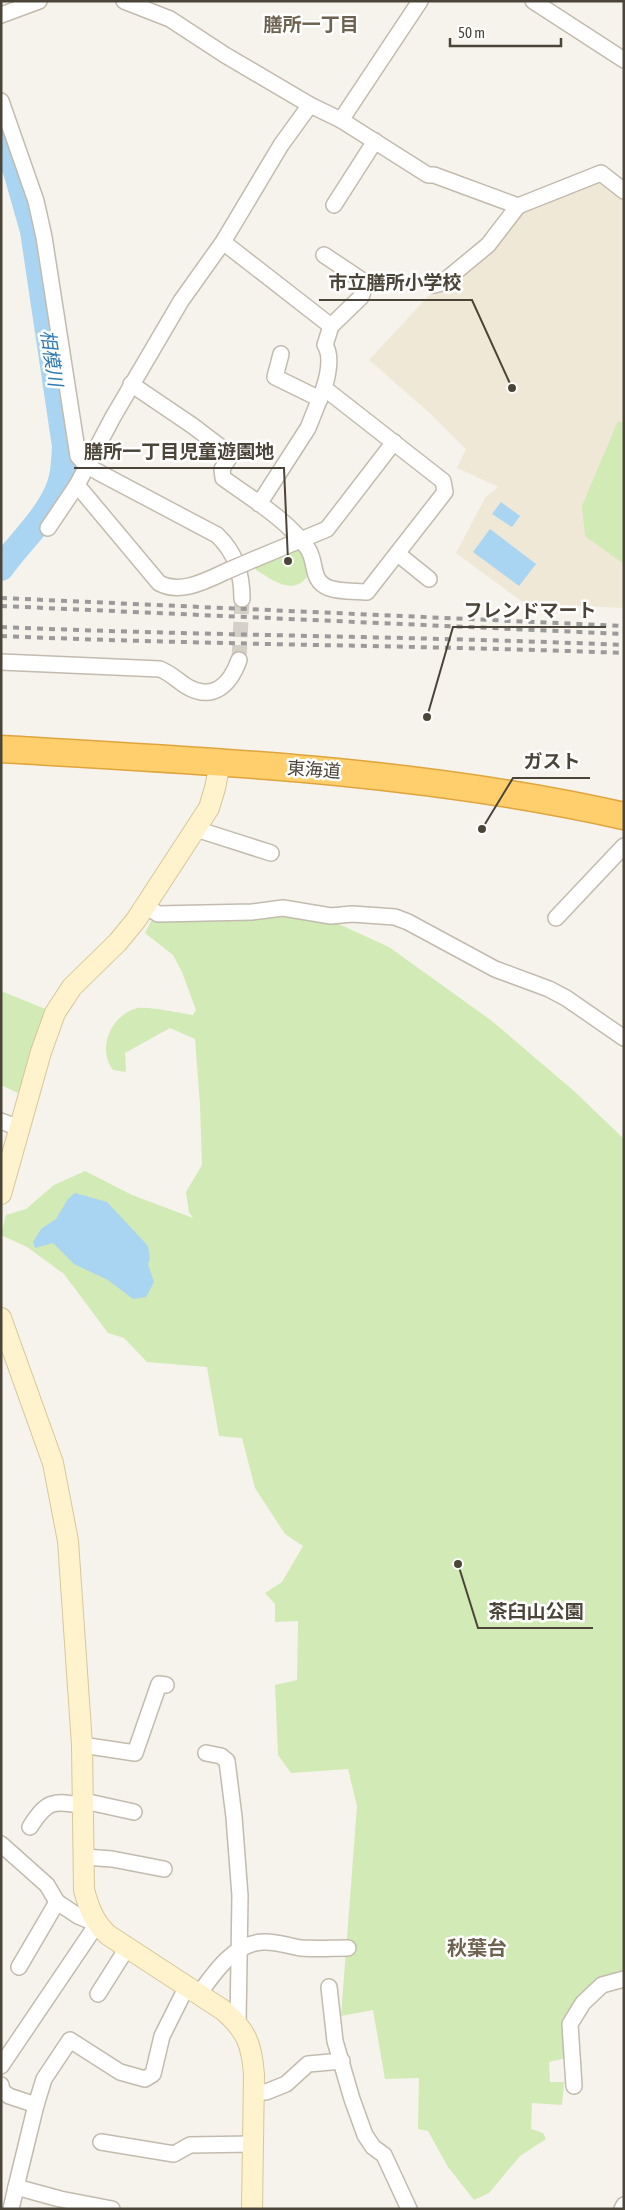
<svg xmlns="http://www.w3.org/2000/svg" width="625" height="2210" font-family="'Asap Condensed','Noto Sans JP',sans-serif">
	<rect width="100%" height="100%" fill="#f6f3ec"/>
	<polygon fill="#efe8d6" points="592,180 604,181 624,197 624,608 524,603 456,553 485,498 498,487 457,468 466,449 432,415 369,360 435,289 521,212"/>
	<g fill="#d2eab5">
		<polygon points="618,421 624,423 624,564 585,536 582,506"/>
		<path d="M 296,549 L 304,553 L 307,577 C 292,596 273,580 256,570 L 256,568 Z"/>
		<path d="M 282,912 L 330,920 L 389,947 L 492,1021 L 574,1091 L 624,1139 L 624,1974 L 603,1979 L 581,1992 L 565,2024 L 566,2058 L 549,2062 L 550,2082 L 564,2082 L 562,2105 L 532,2103 L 531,2129 L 543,2133 L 546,2139 L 520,2156 L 489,2193 L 474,2200 L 448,2167 L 428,2131 L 418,2129 L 419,2078 L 385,2079 L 373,2010 L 341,2016 L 357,1806 L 348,1769 L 291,1773 L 278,1755 L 275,1685 L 297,1680 L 298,1621 L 275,1622 L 275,1604 L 265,1593 L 282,1582 L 303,1546 L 285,1534 L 255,1488 L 242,1438 L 219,1436 L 207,1367 L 147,1362 L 124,1338 L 108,1333 L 64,1274 L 27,1247 L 1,1235 L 6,1215 L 26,1209 L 54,1185 L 85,1171 L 132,1195 L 193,1218 L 189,1212 L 186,1192 L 202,1165 L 200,1105 L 195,1039 L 170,1028 L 125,1053 L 126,1072 L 113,1070 C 96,1047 112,1014 138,1008 C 147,1006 181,1013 193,1015 L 196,1010 L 182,972 L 173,955 L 145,933 L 151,921 L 236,919 Z"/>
		<polygon points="1,991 48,1010 20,1094 1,1085"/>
	</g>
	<g fill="#a9d4f2">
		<polygon points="501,502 520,516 512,527 492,514"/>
		<polygon points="490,529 536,564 519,586 473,552"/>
		<polygon points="75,1193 107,1202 148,1246 150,1259 148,1264 154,1282 146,1297 133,1299 108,1280 74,1264 53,1243 35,1248 33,1242 41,1229 56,1219 68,1199"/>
	</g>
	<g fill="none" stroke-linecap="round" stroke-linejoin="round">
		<path stroke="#a9d4f2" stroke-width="26" d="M 1,134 L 16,171 L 33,231 L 65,446 C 64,461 64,478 57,492 C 44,521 19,543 1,568"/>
		<polyline stroke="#d4d0c8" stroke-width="15" stroke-dasharray="15 8" stroke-linecap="butt" points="239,660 242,599"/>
		<g stroke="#c2bbae" stroke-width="18">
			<g id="street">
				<polyline points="124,1 170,19 225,55 310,105 341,120 428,175 434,175 518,206 601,173 624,191"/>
				<polyline points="533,1 624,60"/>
				<polyline points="1,15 39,1"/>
				<path d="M 1,101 L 36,201 L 44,237 L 78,456 L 86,465 L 98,472 L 217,535 C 236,553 242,574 242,599"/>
				<polyline points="341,120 420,1"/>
				<polyline points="334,205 375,141"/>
				<polyline points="223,242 331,326"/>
				<polyline points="434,285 442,283 488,245 518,206"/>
				<polyline points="281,354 275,377 320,399"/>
				<path d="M 131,384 L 193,426 L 231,455 L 222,469 L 223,478 C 252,499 288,520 308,549 C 317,562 310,581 329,588 C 340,592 356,591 367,592 L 445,492 L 443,481 L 324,388 L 308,428 L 259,504"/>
				<path d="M 324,388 C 328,375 332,356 325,345 L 331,326 L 361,297 L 366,283 L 324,255"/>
				<path d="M 77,485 L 159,583 C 181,595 207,580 227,571"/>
				<polyline points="48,528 77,485 113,417 181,301 223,242 281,145 310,105"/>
				<polyline points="398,554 429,579"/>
				<polyline points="255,559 327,529 394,442"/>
				<path d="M 1,662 L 160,669 C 170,673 177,680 186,686 C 213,702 230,685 239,660"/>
				<polyline points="196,829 271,853"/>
				<polyline points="146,906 158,914 252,912 283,908 331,916 352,914 395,917 408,922 495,969 549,989 566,998 624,1038"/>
				<polyline points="556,918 624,846"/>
				<polyline points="1,1121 21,1129"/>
				<polyline points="82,1745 135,1753 159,1684 166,1685"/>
				<polyline points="206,1753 221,1756 227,1761 234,1817 240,1896 238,2023"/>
				<polyline points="84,1801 134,1812"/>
				<path d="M 30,1827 C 47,1800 54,1800 84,1806"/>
				<polyline points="1,1844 47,1885 57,1902 78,1916 97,1924 1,2066"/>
				<polyline points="84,1857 112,1859 164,1869"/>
				<polyline points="19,1967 57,1902"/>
				<polyline points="329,1987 335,2041 352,2099 365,2135 373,2147 384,2155 409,2209"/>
				<polyline points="98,1994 127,1948"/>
				<path d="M 199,1994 C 214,1973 234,1943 263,1942 C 276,1941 288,1946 301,1948 C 317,1949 332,1948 348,1948"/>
				<polyline points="1,2085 2,2091 9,2096 36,2105"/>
				<polyline points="574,2086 570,2024 583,2003 602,1985 624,1979"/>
				<polyline points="253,2092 266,2092 286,2084 308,2064 342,2061"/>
				<polyline points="101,2142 174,2154 190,2145 252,2144"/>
				<polyline points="11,2209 16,2187"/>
				<polyline points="112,2209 60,2199 16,2187 36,2105 44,2079 70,2040 120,2072 145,2079 153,2074 162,2036 187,1986"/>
				<polyline points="622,2209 624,2205"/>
			</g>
		</g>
		<g stroke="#d6c79b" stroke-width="22">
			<g id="secondary">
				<polyline points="1,1194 41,1052 55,1013 72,987 118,942 136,920 209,808 215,788 220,763"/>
				<path d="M 1,1318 L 53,1463 L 68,1541 L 82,1745 L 84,1890 C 89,1908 94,1922 108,1935 L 223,2010 C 246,2030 252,2044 254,2075 L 252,2209"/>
			</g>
		</g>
		<g stroke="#e0a43c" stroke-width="29">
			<path id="highway" d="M 1,749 C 210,761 419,770 624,816"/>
		</g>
		<use href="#street" stroke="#fff" stroke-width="15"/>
		<use href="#secondary" stroke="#fff3cd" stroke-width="20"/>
		<use href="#highway" stroke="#ffcf6e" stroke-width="26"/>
		<g stroke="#9a9a9a" stroke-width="4" stroke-dasharray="6 6" stroke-linecap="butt">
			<polyline points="1,598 624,626"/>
			<polyline points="1,606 624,634"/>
			<path d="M 1,627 C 209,636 416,636 624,645"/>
			<path d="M 1,636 C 209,645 416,645 624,653"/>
		</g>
		<g stroke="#c2bbae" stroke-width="18" stroke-linecap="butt">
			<polyline id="street-bridge" points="227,571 255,559"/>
		</g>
		<use href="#street-bridge" stroke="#fff" stroke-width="15"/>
	</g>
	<g text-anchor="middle" stroke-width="5" stroke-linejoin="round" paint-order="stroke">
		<g font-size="18" fill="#4b4439" stroke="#fff">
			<text transform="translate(314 770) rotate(4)" y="6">東海道</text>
		</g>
		<g font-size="19" font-weight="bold" fill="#6e6250" stroke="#fff">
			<text x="311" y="31">膳所一丁目</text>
		</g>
		<g font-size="19" font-style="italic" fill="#2e7ab2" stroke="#fff">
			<text transform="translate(52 358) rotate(81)" y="7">相模川</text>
		</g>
		<g font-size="20" font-weight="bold" fill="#6e6250" stroke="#fff">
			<text x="477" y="1955">秋葉台</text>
		</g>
	</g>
	<path fill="none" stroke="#4b4439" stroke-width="2" d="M512 388L472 300H319M288 561L284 468H74M427 717L453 627H606M482 829L513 778H590M458 1564L478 1628H593"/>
	<g fill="#4b4439" stroke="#fff" stroke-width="2">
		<circle cx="512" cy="388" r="5"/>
		<circle cx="288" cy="561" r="5"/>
		<circle cx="427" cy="717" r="5"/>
		<circle cx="482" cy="829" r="5"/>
		<circle cx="458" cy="1564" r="5"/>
	</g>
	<g font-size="19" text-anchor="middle" font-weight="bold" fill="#4b4439" stroke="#fff" stroke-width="5" stroke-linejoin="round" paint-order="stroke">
		<text x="395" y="289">市立膳所小学校</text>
		<text x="179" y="458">膳所一丁目児童遊園地</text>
		<text x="530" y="617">フレンドマート</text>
		<text x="552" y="768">ガスト</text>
		<text x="536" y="1618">茶臼山公園</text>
	</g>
	<rect width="625" height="2210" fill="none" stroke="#4b4439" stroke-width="5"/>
	<path d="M450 38v8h111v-8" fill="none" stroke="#4b4439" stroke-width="2.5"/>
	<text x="458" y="38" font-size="15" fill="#4b4439" stroke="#ffffff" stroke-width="4" paint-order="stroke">50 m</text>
</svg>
